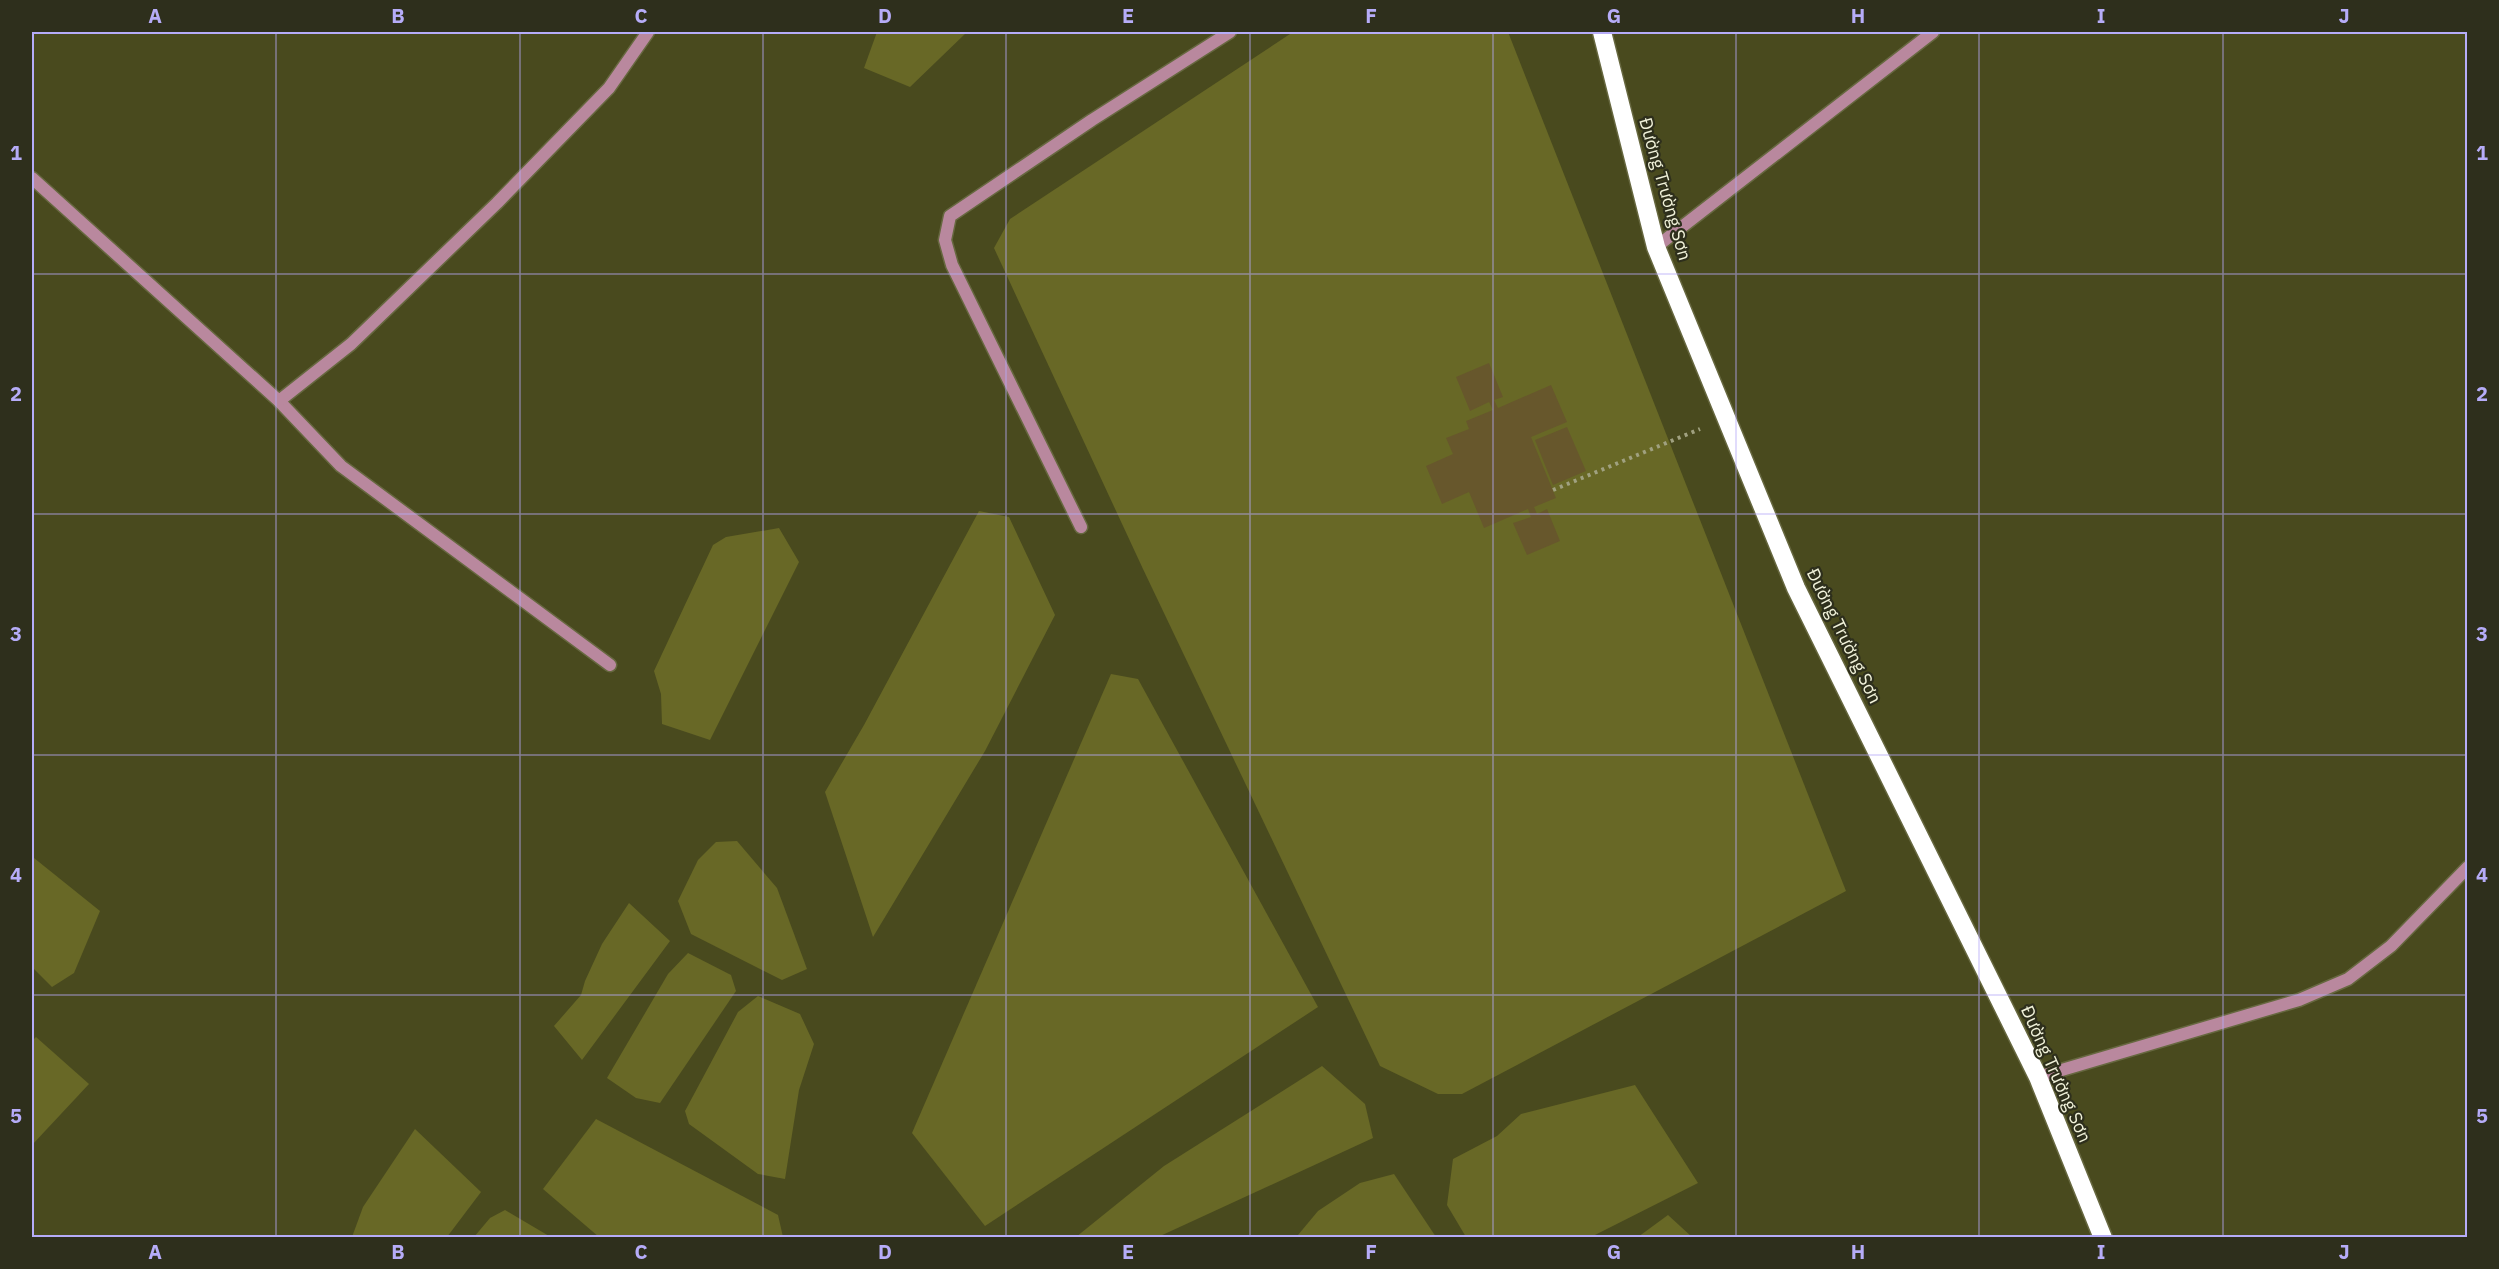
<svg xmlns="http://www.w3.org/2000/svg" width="2499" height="1269" font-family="'IBM Plex Sans',sans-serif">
	<rect width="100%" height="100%" fill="#494a1e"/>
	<g fill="#686826">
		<polygon points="877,32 967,32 910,87 864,68"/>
		<polygon points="1293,32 1508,32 1846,891 1462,1094 1438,1094 1380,1066 1143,569 994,248 1010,219"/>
		<polygon points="979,511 1009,517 1055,615 985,751 873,937 825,792 864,725"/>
		<polygon points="779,528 799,562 710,740 662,724 661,694 654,671 713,545 726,537"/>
		<polygon points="1111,674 1138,679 1318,1007 985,1226 912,1133"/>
		<polygon points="737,841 777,888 807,969 782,980 691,934 678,901 698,860 716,842"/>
		<polygon points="34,858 100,911 74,973 52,987 32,967 32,860"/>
		<polygon points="629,903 670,941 582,1060 554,1026 581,995 585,981 602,944"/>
		<polygon points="688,953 731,975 736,991 660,1103 636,1098 607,1078 668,974"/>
		<polygon points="758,996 800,1014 814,1044 799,1090 785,1179 758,1174 689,1124 685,1111 738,1012"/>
		<polygon points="36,1037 89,1084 32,1145 32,1041"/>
		<polygon points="1322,1066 1365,1104 1373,1138 1158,1237 1076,1237 1164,1166"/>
		<polygon points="1635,1085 1698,1183 1591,1237 1466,1237 1447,1205 1453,1159 1497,1136 1521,1114"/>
		<polygon points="596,1119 778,1215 783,1237 599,1237 543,1189"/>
		<polygon points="415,1129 481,1192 447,1237 352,1237 363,1207"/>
		<polygon points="1394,1174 1436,1237 1300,1237 1298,1235 1318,1211 1360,1183"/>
		<polygon points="505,1210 549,1236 550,1237 474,1237 490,1218"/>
		<polygon points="1668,1215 1692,1237 1638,1237"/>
	</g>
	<g fill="#67572c">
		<polygon points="1489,363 1503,397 1494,400 1498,408 1551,385 1567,422 1531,437 1556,498 1534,507 1537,514 1547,509 1560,541 1527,555 1513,523 1531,517 1528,509 1484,528 1469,492 1442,504 1426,466 1453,454 1446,438 1469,429 1466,421 1493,410 1489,402 1470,411 1456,377"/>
		<polygon points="1567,427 1586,471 1553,485 1535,440"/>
	</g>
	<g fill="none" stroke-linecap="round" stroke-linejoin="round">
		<g stroke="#676840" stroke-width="15">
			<g id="street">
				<polyline points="32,178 279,401 341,466 610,665"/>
				<polyline points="1656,247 1933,32"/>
				<polyline points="279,401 351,344 497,203 609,88 648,32"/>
				<polyline points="1081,527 952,265 945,240 950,216 1092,120 1230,32"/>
				<polyline points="2038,1077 2299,1000 2348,979 2391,946 2468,867"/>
			</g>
		</g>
		<g stroke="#676840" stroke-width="21">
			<polyline id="highway" points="1602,32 1656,247 1796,588 2038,1077 2103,1238"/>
		</g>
		<polyline stroke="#a0a180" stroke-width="4" stroke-dasharray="3 4.5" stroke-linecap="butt" points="1553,490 1700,429"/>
		<use href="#street" stroke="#b9889e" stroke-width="12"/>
		<use href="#highway" stroke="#fff" stroke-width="18"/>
	</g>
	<path fill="none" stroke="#b6acf8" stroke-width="1.5" stroke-opacity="0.55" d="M 276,32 L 276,1238M 520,32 L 520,1238M 763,32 L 763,1238M 1006,32 L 1006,1238M 1250,32 L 1250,1238M 1493,32 L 1493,1238M 1736,32 L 1736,1238M 1979,32 L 1979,1238M 2223,32 L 2223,1238M 32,274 L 2468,274M 32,514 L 2468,514M 32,755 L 2468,755M 32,995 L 2468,995"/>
	<g text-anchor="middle" stroke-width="4.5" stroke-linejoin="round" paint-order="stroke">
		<g font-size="18" fill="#f1f2da" stroke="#2e2f1c">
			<text transform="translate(1665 189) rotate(74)" y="6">Đường Trường Sơn</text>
			<text transform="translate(1844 636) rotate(64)" y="6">Đường Trường Sơn</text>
			<text transform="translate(2056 1074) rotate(66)" y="6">Đường Trường Sơn</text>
		</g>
	</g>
	<rect width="2499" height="1269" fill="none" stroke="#2e2f1c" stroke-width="66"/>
	<rect x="33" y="33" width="2433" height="1203" fill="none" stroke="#b6acf8" stroke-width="2"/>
	<g font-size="20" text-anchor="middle" font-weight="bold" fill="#b6acf8">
		<text x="155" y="23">A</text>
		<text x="398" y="23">B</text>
		<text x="641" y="23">C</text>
		<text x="885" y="23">D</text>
		<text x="1128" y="23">E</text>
		<text x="1371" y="23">F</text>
		<text x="1614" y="23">G</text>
		<text x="1858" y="23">H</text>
		<text x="2101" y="23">I</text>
		<text x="2344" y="23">J</text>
		<text x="16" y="160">1</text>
		<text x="2482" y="160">1</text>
		<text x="16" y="401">2</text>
		<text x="2482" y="401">2</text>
		<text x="16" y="641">3</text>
		<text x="2482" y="641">3</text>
		<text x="16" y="882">4</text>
		<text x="2482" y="882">4</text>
		<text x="16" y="1123">5</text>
		<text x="2482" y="1123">5</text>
		<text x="155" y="1259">A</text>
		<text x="398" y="1259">B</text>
		<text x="641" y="1259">C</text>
		<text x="885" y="1259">D</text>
		<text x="1128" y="1259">E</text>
		<text x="1371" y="1259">F</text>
		<text x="1614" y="1259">G</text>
		<text x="1858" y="1259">H</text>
		<text x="2101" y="1259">I</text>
		<text x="2344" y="1259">J</text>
	</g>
</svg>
